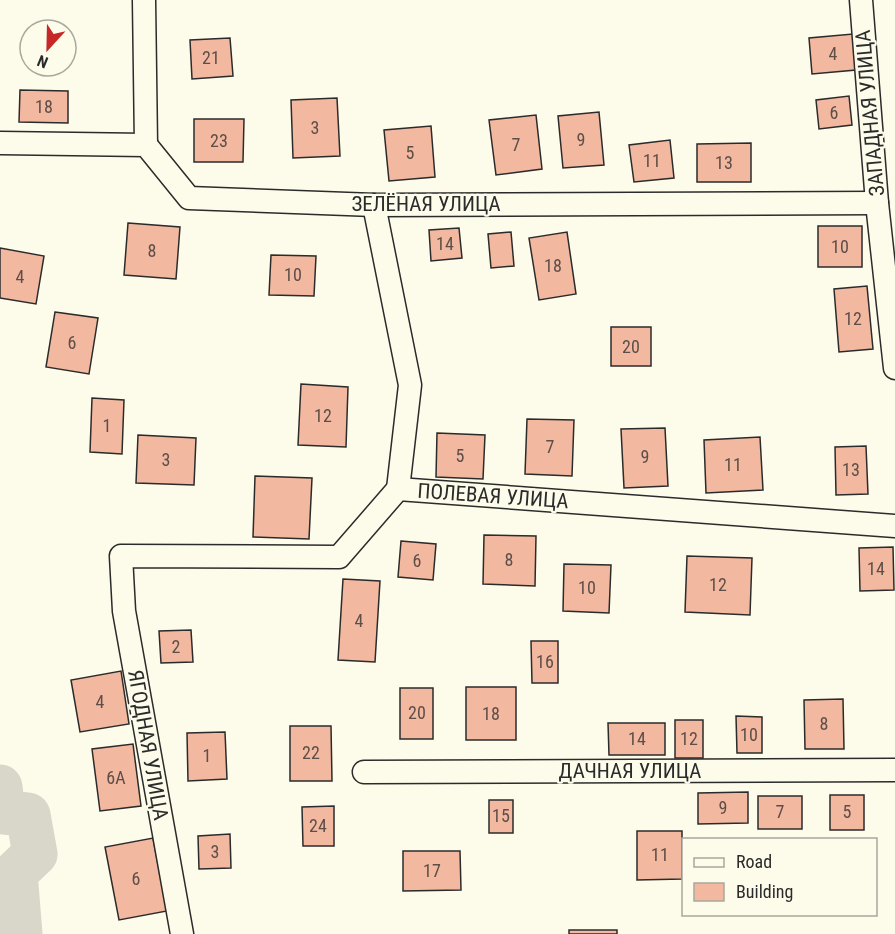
<svg xmlns="http://www.w3.org/2000/svg" width="895" height="934" font-family="'Roboto Condensed',sans-serif">
	<rect width="100%" height="100%" fill="#fdfbea"/>
	<g fill="none" stroke-linecap="round" stroke-linejoin="round">
		<polyline stroke="#d8d7c9" stroke-width="45" points="0,787 3,812 28,815 35,854 15,873 20,934"/>
	</g>
	<g fill="#f2b8a0" stroke="#2b2b2b" stroke-width="1.5">
		<polygon points="853,34 856,70 812,74 809,38"/>
		<polygon points="230,38 233,76 192,79 190,40"/>
		<polygon points="20,90 68,91 68,123 19,122"/>
		<polygon points="849,96 852,125 819,129 816,100"/>
		<polygon points="337,98 340,156 293,158 291,100"/>
		<polygon points="599,112 604,165 563,168 558,116"/>
		<polygon points="536,115 542,169 496,175 489,120"/>
		<polygon points="194,119 244,119 243,162 194,162"/>
		<polygon points="431,126 435,177 389,181 384,130"/>
		<polygon points="670,140 674,178 634,182 629,145"/>
		<polygon points="751,143 751,182 697,182 697,144"/>
		<polygon points="128,223 180,227 176,279 124,275"/>
		<rect x="818" y="226" width="44" height="41"/>
		<polygon points="459,228 462,258 431,261 429,230"/>
		<polygon points="511,232 514,266 491,268 488,234"/>
		<polygon points="567,232 576,294 539,300 529,238"/>
		<polygon points="0,248 44,256 36,304 0,298"/>
		<polygon points="271,255 316,256 314,296 269,295"/>
		<polygon points="867,286 873,349 839,352 834,289"/>
		<polygon points="55,312 98,318 89,374 46,367"/>
		<rect x="611" y="327" width="40" height="39"/>
		<polygon points="301,384 348,387 346,447 298,445"/>
		<polygon points="92,398 124,400 122,454 90,452"/>
		<polygon points="527,419 574,420 572,476 525,474"/>
		<polygon points="665,428 668,486 624,488 621,429"/>
		<polygon points="437,433 485,435 483,479 436,477"/>
		<polygon points="138,435 196,438 194,485 136,483"/>
		<polygon points="760,437 763,490 706,493 704,440"/>
		<polygon points="866,446 868,494 836,495 835,447"/>
		<polygon points="255,476 312,478 309,539 253,537"/>
		<polygon points="484,535 536,536 535,586 483,584"/>
		<polygon points="401,541 436,544 433,580 398,577"/>
		<polygon points="893,547 894,590 860,591 859,548"/>
		<polygon points="687,556 752,558 750,615 685,612"/>
		<polygon points="564,564 611,565 609,613 563,611"/>
		<polygon points="343,579 380,581 375,662 338,660"/>
		<polygon points="191,630 193,662 161,663 159,631"/>
		<polygon points="531,641 558,641 558,683 532,683"/>
		<polygon points="121,671 129,724 80,732 71,680"/>
		<rect x="466" y="687" width="50" height="53"/>
		<rect x="400" y="688" width="33" height="51"/>
		<polygon points="843,699 844,749 805,749 804,700"/>
		<polygon points="736,716 762,717 762,753 737,753"/>
		<rect x="675" y="720" width="28" height="38"/>
		<polygon points="608,723 665,723 665,755 609,755"/>
		<polygon points="290,726 331,726 332,781 290,781"/>
		<polygon points="225,732 227,779 188,781 187,733"/>
		<polygon points="133,744 141,806 100,811 92,749"/>
		<polygon points="748,792 748,823 698,824 698,793"/>
		<rect x="830" y="795" width="34" height="35"/>
		<rect x="758" y="796" width="44" height="33"/>
		<rect x="489" y="800" width="24" height="33"/>
		<polygon points="334,806 334,846 303,846 302,807"/>
		<polygon points="637,831 682,831 682,879 637,880"/>
		<polygon points="230,834 231,868 199,869 198,836"/>
		<polygon points="153,838 167,911 119,920 105,847"/>
		<polygon points="403,851 460,851 461,890 403,891"/>
		<rect x="569" y="930" width="48" height="4"/>
	</g>
	<g fill="none" stroke-linecap="round" stroke-linejoin="round">
		<g stroke="#2b2b2b" stroke-width="25">
			<g id="minor">
				<polyline points="144,0 146,145"/>
				<polyline points="861,0 877,203 895,368"/>
				<polyline points="0,143 146,145 189,198 374,205 877,203"/>
				<polyline points="374,205 410,385 398,489"/>
				<polyline points="364,772 895,770"/>
				<polyline points="182,934 124,611 121,556 339,557 398,489 895,526"/>
			</g>
		</g>
		<use href="#minor" stroke="#fdfbea" stroke-width="22"/>
	</g>
	<g text-anchor="middle" stroke-width="4.5" stroke-linejoin="round" paint-order="stroke">
		<g font-size="18" fill="#5d4e48">
			<text x="833" y="60">4</text>
			<text x="211" y="64">21</text>
			<text x="44" y="113">18</text>
			<text x="834" y="119">6</text>
			<text x="315" y="134">3</text>
			<text x="581" y="146">9</text>
			<text x="219" y="147">23</text>
			<text x="516" y="151">7</text>
			<text x="410" y="159">5</text>
			<text x="652" y="167">11</text>
			<text x="724" y="169">13</text>
			<text x="445" y="250">14</text>
			<text x="840" y="253">10</text>
			<text x="152" y="257">8</text>
			<text x="553" y="272">18</text>
			<text x="293" y="281">10</text>
			<text x="20" y="283">4</text>
			<text x="853" y="325">12</text>
			<text x="72" y="349">6</text>
			<text x="631" y="353">20</text>
			<text x="323" y="422">12</text>
			<text x="107" y="432">1</text>
			<text x="550" y="453">7</text>
			<text x="460" y="462">5</text>
			<text x="645" y="463">9</text>
			<text x="166" y="466">3</text>
			<text x="733" y="471">11</text>
			<text x="851" y="476">13</text>
			<text x="509" y="566">8</text>
			<text x="417" y="567">6</text>
			<text x="876" y="575">14</text>
			<text x="718" y="591">12</text>
			<text x="587" y="594">10</text>
			<text x="359" y="627">4</text>
			<text x="176" y="653">2</text>
			<text x="545" y="668">16</text>
			<text x="100" y="708">4</text>
			<text x="417" y="719">20</text>
			<text x="491" y="720">18</text>
			<text x="824" y="730">8</text>
			<text x="749" y="741">10</text>
			<text x="637" y="745">14</text>
			<text x="689" y="745">12</text>
			<text x="311" y="759">22</text>
			<text x="207" y="762">1</text>
			<text x="116" y="784">6А</text>
			<text x="723" y="814">9</text>
			<text x="780" y="818">7</text>
			<text x="847" y="818">5</text>
			<text x="501" y="822">15</text>
			<text x="318" y="832">24</text>
			<text x="215" y="858">3</text>
			<text x="660" y="861">11</text>
			<text x="432" y="877">17</text>
			<text x="136" y="885">6</text>
		</g>
		<g font-size="21" fill="#2b2b2b" stroke="#fdfbea">
			<text transform="translate(870 113) rotate(-95)" y="7">ЗАПАДНАЯ УЛИЦА</text>
			<text x="426" y="211">ЗЕЛЁНАЯ УЛИЦА</text>
			<text transform="translate(493 496) rotate(4)" y="7">ПОЛЕВАЯ УЛИЦА</text>
			<text transform="translate(148 745) rotate(80)" y="7">ЯГОДНАЯ УЛИЦА</text>
			<text x="630" y="778">ДАЧНАЯ УЛИЦА</text>
		</g>
	</g>
	<rect x="682" y="838" width="195" height="78" fill="#fdfbea" stroke="#a9a89e" stroke-width="1.5"/>
	<rect x="694" y="858" width="30" height="9" fill="#fdfbea" stroke="#a9a89e" stroke-width="1.5"/>
	<text x="736" y="868" font-size="18" fill="#2b2b2b">Road</text>
	<rect x="694" y="883" width="30" height="18" fill="#f2b8a0" stroke="#a9a89e" stroke-width="1.5"/>
	<text x="736" y="898" font-size="18" fill="#2b2b2b">Building</text>
	<g transform="translate(48 48) rotate(202)"><circle r="28" fill="#fdfbea" stroke="#a9a89e" stroke-width="1.5"/>
	<path d="M0-4.5L10 22L0 15L-10 22Z" fill="#c62828"/>
	<text y="-9" font-size="16" font-weight="bold" text-anchor="middle" fill="#2b2b2b">N</text>
	</g>
</svg>
